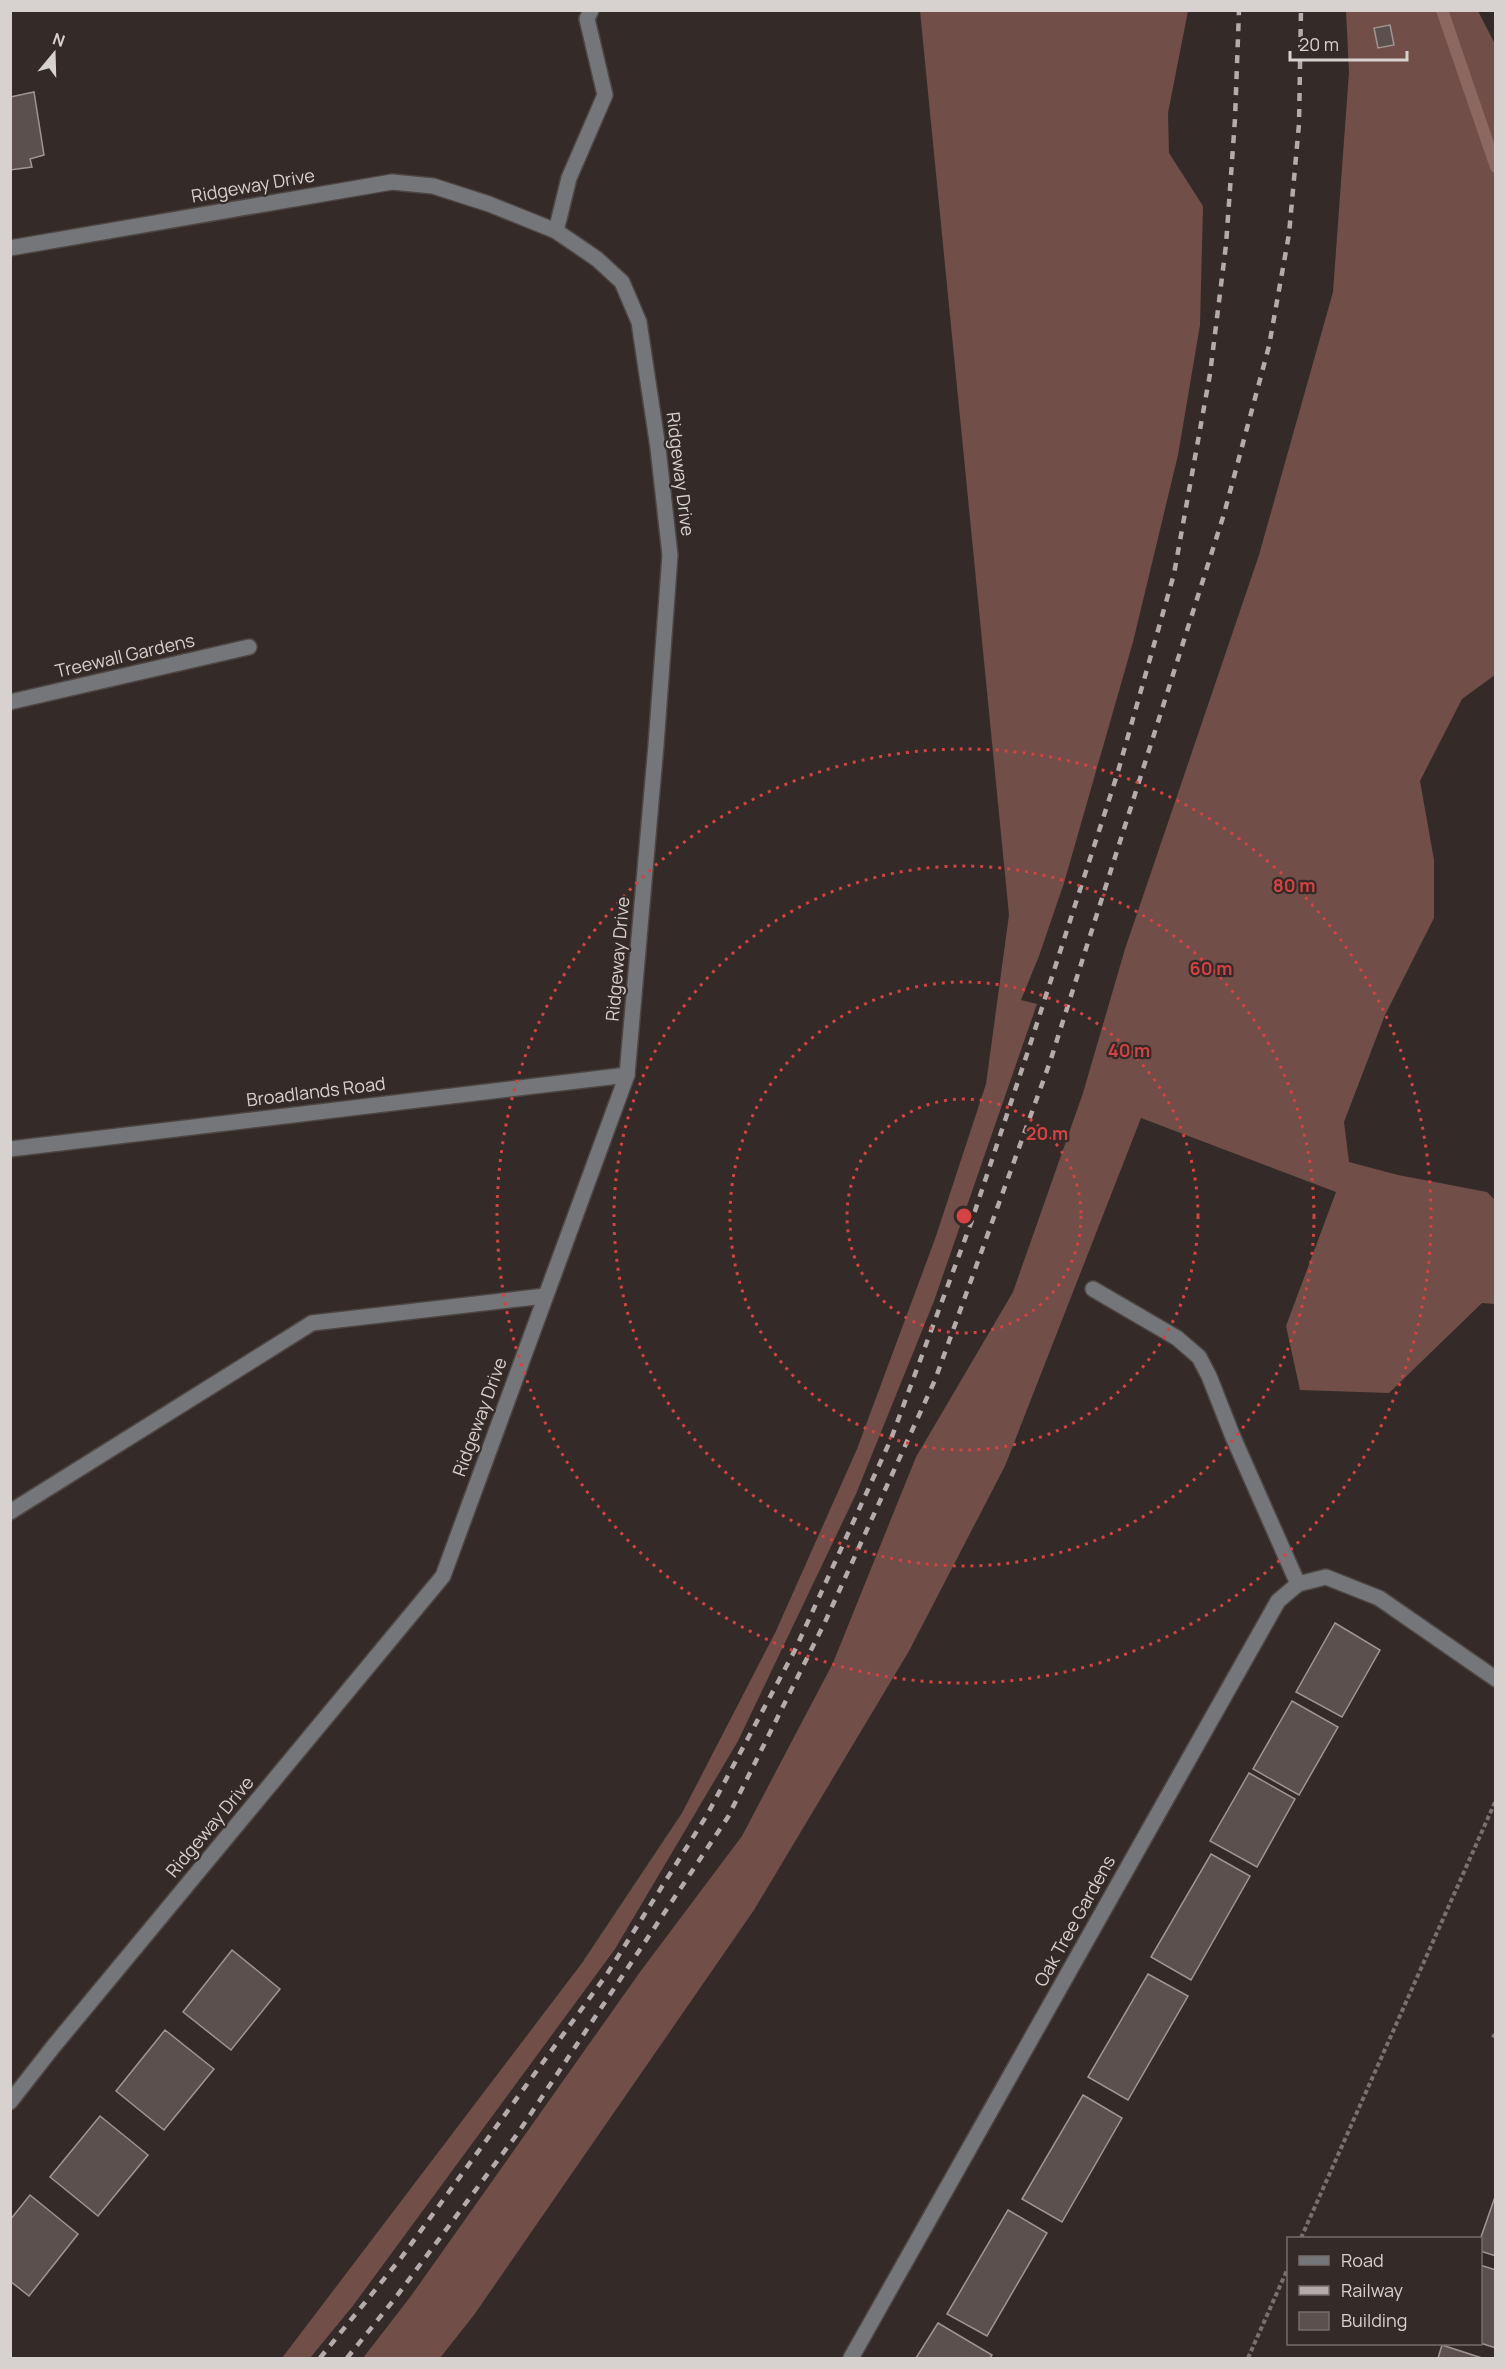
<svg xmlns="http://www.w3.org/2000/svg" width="1506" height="2369" font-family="Manrope,sans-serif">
	<rect width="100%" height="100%" fill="#342b28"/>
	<g fill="#714e47">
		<polygon points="920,11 1188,11 1168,113 1169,153 1203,206 1200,325 1178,455 1133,642 1064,883 1039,956 1021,1000 1037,1004 934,1301 856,1494 738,1741 615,1949 352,2307 310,2358 282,2358 582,1963 682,1813 776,1631 857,1449 935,1239 986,1084 1009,915"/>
		<polygon points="1346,11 1478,11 1496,46 1495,675 1462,699 1420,781 1434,860 1434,918 1385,1015 1344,1122 1349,1162 1398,1175 1487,1192 1495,1200 1495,1304 1482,1303 1389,1393 1300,1390 1286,1326 1336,1192 1141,1118 1005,1466 909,1651 754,1910 474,2315 440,2358 363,2358 411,2296 640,1972 742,1836 833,1663 916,1457 1013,1292 1083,1093 1125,949 1259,555 1333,292 1349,72"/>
	</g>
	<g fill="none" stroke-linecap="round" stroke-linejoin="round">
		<polyline stroke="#8c6860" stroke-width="12" points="1442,10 1496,167"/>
	</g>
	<g fill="#5b504e" stroke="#a19593" stroke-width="1.5">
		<polygon points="1390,25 1394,45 1378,48 1374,28"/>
		<polygon points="34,92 44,155 30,159 32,167 10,170 10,97"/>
		<polygon points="1335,1623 1380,1650 1342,1717 1296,1692"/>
		<polygon points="1292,1701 1338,1727 1299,1795 1253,1769"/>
		<polygon points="1249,1773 1295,1799 1257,1867 1210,1841"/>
		<polygon points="1211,1854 1250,1876 1191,1980 1151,1957"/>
		<polygon points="232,1950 280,1989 231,2050 183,2012"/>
		<polygon points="1148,1974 1188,1996 1128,2100 1088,2077"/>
		<polygon points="165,2030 214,2069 164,2130 116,2091"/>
		<polygon points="1083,2095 1122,2118 1062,2222 1022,2199"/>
		<polygon points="100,2116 148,2155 98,2216 50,2177"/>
		<polygon points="1496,2194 1496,2256 1480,2251 1480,2240"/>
		<polygon points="30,2195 78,2234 29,2296 10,2281 10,2220"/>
		<polygon points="1008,2210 1047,2233 987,2336 947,2314"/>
		<polygon points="1480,2265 1496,2270 1496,2348 1480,2343"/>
		<polygon points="938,2323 992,2355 990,2358 916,2358"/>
		<polygon points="1442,2345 1482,2358 1438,2358"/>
	</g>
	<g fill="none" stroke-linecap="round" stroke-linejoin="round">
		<g stroke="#4e4643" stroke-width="18">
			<g id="minor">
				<polyline points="556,231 569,178 605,95 587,19 591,10"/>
				<polyline points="10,248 392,182 433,186 489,204 556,231 597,259 622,282 639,322 658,448 670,555 656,745 627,1075 443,1576 53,2047 10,2102"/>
				<polyline points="10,702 249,647"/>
				<polyline points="10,1149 627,1075"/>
				<polyline points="1093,1289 1177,1338 1199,1357 1209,1376 1233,1437 1298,1584"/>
				<polyline points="10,1512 312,1323 545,1296"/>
				<polyline points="851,2358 1278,1601 1298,1584 1326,1577 1379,1598 1496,1679"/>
			</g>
		</g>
		<g stroke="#79716f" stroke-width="4" stroke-dasharray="4.5 3" stroke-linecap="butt">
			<polyline points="1492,2035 1496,2037"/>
			<polyline points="1301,2238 1496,1800"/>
			<polyline points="1248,2358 1288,2268"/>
		</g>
		<use href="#minor" stroke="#74767a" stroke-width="15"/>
		<g stroke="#b3acaa" stroke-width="4.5" stroke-dasharray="8 8" stroke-linecap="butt">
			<polyline points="320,2358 401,2258 607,1974 707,1815 795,1650 891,1439 971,1223 1029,1048 1117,775 1174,574 1210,374 1226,245 1235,119 1239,10"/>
			<polyline points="347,2358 393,2301 518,2133 728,1817 825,1622 935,1380 1050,1062 1224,514 1269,346 1289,234 1299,124 1301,10"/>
		</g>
	</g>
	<g fill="none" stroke="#d64141" stroke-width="3" stroke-dasharray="3 6">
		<circle cx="964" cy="1216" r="117"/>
		<circle cx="964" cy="1216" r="234"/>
		<circle cx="964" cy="1216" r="350"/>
		<circle cx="964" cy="1216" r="467"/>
	</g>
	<g text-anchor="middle" stroke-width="4.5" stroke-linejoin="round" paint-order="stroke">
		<g font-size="18" fill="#d7d1cf" stroke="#342b28">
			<text transform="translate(253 186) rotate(-10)" y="6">Ridgeway Drive</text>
			<text transform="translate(680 474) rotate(83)" y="6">Ridgeway Drive</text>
			<text transform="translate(125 656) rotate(-13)" y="6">Treewall Gardens</text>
			<text transform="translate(618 959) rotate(-85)" y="6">Ridgeway Drive</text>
			<text transform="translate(316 1092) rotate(-7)" y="6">Broadlands Road</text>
			<text transform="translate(480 1417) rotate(-70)" y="6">Ridgeway Drive</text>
			<text transform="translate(210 1827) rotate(-50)" y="6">Ridgeway Drive</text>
			<text transform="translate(1075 1921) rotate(-61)" y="6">Oak Tree Gardens</text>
		</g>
	</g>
	<circle cx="964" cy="1216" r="9" fill="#d64141" stroke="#342b28" stroke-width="3"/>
	<g font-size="18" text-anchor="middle" font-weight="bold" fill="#d64141" stroke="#342b28" stroke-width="4.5" stroke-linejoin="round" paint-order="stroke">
		<text x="1294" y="892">80 m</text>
		<text x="1211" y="975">60 m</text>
		<text x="1129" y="1057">40 m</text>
		<text x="1047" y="1140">20 m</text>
	</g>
	<rect width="1506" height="2369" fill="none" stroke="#d7d1cf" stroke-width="24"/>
	<rect x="1287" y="2237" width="195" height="108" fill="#342b28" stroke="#756d6b" stroke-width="1.5"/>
	<rect x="1299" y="2256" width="30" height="9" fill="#74767a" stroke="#756d6b" stroke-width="1.5"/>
	<text x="1341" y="2267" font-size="18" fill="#d7d1cf">Road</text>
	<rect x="1299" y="2286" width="30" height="9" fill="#b3acaa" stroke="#756d6b" stroke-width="1.5"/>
	<text x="1341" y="2297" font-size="18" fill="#d7d1cf">Railway</text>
	<rect x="1299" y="2312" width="30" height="18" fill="#5b504e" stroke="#756d6b" stroke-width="1.5"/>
	<text x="1341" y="2327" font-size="18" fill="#d7d1cf">Building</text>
	<g transform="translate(54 54) rotate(19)" stroke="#342b28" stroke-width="4.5" paint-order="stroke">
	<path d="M0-4.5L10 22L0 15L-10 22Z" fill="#d7d1cf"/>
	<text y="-9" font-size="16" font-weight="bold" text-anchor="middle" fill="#d7d1cf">N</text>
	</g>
	<path d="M1290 51v9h117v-9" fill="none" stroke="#d7d1cf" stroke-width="3"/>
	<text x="1299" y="51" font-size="18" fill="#d7d1cf" stroke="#342b28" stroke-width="4.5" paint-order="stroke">20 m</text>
</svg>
